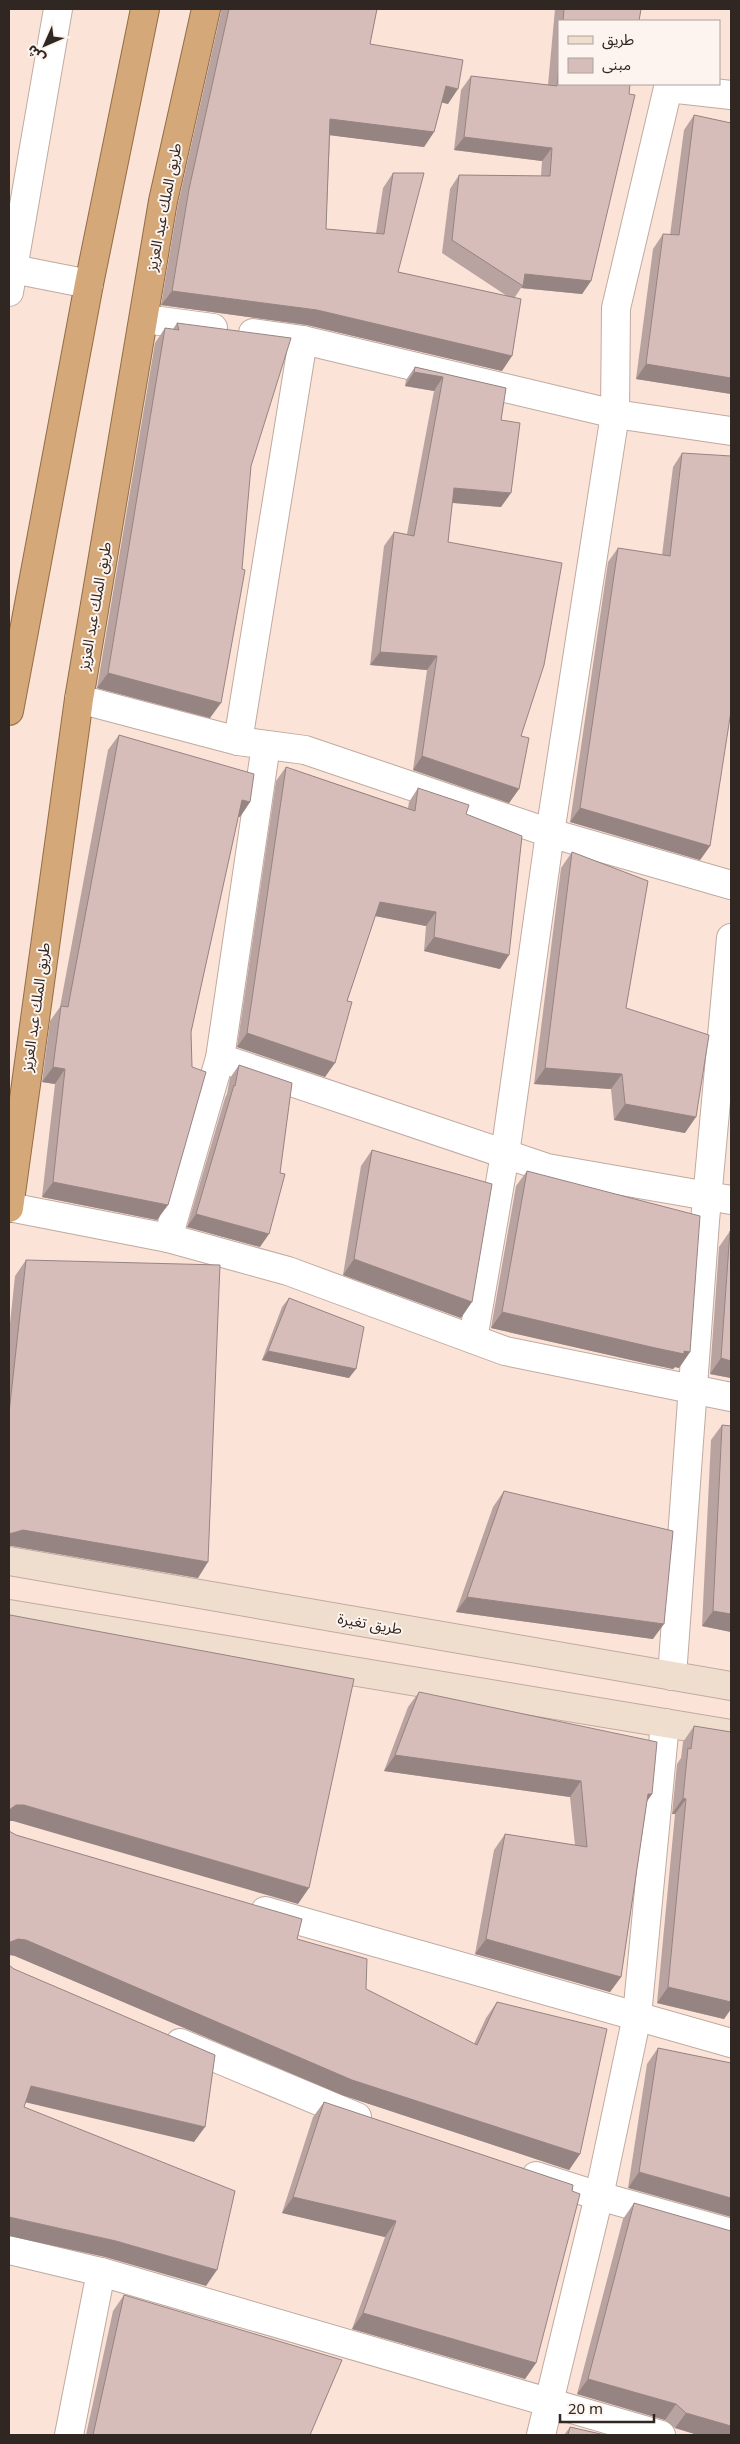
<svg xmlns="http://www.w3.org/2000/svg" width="740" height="2444" font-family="'Noto Sans','Noto Sans Arabic',sans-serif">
	<rect width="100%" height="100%" fill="#fbe3d8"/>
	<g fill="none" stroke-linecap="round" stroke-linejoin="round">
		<g stroke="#c0aaa0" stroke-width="30">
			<g id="minor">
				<polyline points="13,269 89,284"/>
				<polyline points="9,292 58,9"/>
				<polyline points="145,319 213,328"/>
				<polyline points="253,333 303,340 615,414 731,431"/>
				<polyline points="79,699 238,741 305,750 550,833 731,885"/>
				<polyline points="238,741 303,340"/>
				<polyline points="220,1058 547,1168 731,1200"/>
				<polyline points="9,1207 168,1238 288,1271 505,1351 731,1397"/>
				<polyline points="168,1238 220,1058 266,745"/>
				<polyline points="473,1339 505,1154 550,833 615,414 616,308 668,88 731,95"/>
				<polyline points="672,1676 705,1221 731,938"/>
				<polyline points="265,1911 731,2043"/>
				<polyline points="180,2043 357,2117"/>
				<polyline points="536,2176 599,2196 731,2233"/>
				<polyline points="9,2250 101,2272 661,2435"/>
				<polyline points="69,2435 101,2272"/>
				<polyline points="541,2435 599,2196 637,2016 665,1723"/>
			</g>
		</g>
		<g stroke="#c0aaa0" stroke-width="30">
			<g id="secondary">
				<polyline points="9,1561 731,1686"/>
				<polyline points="9,1614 731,1734"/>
			</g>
		</g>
		<g stroke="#936d45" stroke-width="30">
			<g id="trunk">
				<polyline points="9,711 89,284 145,9"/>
				<polyline points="9,1208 79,699 163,201 206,9"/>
			</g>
		</g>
		<use href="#minor" stroke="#fff" stroke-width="28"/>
		<use href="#secondary" stroke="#efdecd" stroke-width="28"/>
		<use href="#trunk" stroke="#d4a878" stroke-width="28"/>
	</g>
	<g fill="#b9a3a0">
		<polygon points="221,9 377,9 370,44 448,104 442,102 434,132 424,147 330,135 326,229 376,233 383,188 393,173 398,272 507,296 442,253 450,189 459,175 541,176 542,161 454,150 461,90 471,76 548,85 555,9 641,9 639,21 559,21 559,84 591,281 582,294 521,288 515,297 502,371 307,325 161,305 178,204 221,12"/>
		<polygon points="694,115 731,123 731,394 636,379 653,249 663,234 670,235 684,130"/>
		<polygon points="177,323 251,466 210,718 97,688 155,343 165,328 173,329"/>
		<polygon points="415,367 506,388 501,420 501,507 452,503 448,542 521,736 519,789 509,803 413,770 427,670 370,665 384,546 394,532 407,534 434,391 405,386 406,380"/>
		<polygon points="682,453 710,846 700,860 570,822 608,562 618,548 662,555 673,467"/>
		<polygon points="119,735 250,802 240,817 238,817 191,1032 157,1220 42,1197 55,1084 42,1082 50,1021 60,1007 108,750"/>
		<polygon points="286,767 408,808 409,802 418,788 466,814 500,969 424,951 426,926 375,916 347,1001 325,1077 237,1047 276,781"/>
		<polygon points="572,852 626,1008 685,1133 614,1120 611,1089 534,1084 561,868"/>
		<polygon points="239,1065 260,1247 187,1227 225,1098 227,1094 230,1078"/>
		<polygon points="372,1150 461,1318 343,1275 361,1166"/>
		<polygon points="527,1171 690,1352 679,1368 675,1367 673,1369 640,1362 491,1328 516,1186"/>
		<polygon points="730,1231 731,1232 731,1378 710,1374 719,1247"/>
		<polygon points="26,1260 198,1578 12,1546 9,1546 9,1333 15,1276"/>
		<polygon points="289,1298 349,1378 262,1360 282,1307"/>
		<polygon points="722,1425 731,1426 731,1632 702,1626 711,1440"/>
		<polygon points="504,1491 653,1639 456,1612 493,1507"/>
		<polygon points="419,1692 652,1794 647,1801 621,1977 610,1992 475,1954 494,1850 505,1834 575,1845 570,1797 384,1771 408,1707"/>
		<polygon points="694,1726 731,1732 731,2009 724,2019 657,2003 675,1814 672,1814 677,1764 681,1758 683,1742"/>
		<polygon points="16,1835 297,1939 366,1989 474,2044 486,2018 497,2002 580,2154 569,2170 342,2095 15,1956"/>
		<polygon points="658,2048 731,2063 628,2188 647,2064"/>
		<polygon points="324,2102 536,2363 525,2379 352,2329 385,2237 282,2213 313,2117"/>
		<polygon points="634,2203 731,2435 698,2435 675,2428 665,2420 577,2394 623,2219"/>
		<polygon points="124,2295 310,2435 86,2435 113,2311"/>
		<polygon points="570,2427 568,2435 564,2435"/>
	</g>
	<g fill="#968482">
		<polygon points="446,86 458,89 448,104 435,101"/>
		<polygon points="330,119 434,132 424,147 320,134"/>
		<polygon points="464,137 552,148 542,161 454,150"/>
		<polygon points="525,274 591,281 582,294 521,288 523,286"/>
		<polygon points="172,291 317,310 512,356 502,371 307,325 161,305"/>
		<polygon points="646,364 731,378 731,394 636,379"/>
		<polygon points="414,372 443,377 434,391 405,386"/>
		<polygon points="454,488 511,493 501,507 444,502"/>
		<polygon points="380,652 437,656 427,670 370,665"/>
		<polygon points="108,673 221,703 210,718 97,688"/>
		<polygon points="422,756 519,789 509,803 413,770"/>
		<polygon points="242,800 250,802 240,817 231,816"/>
		<polygon points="580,808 710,846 700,860 570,822"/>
		<polygon points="380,902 436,912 426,926 370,915"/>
		<polygon points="434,937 509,955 500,969 424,951"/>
		<polygon points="247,1033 335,1063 325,1077 237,1047"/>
		<polygon points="53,1067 65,1069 55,1084 42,1082"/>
		<polygon points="545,1068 622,1074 611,1089 534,1084"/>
		<polygon points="625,1104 696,1117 685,1133 614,1120"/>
		<polygon points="53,1182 168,1205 157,1220 42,1197"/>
		<polygon points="196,1214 269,1234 260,1247 187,1227"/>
		<polygon points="354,1259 472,1302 461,1318 343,1275"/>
		<polygon points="502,1312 684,1351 690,1352 679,1368 675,1367 673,1369 640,1362 491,1328"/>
		<polygon points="268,1351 356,1369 349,1378 262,1360"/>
		<polygon points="721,1358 731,1361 731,1378 710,1374"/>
		<polygon points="23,1530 208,1562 198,1578 12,1546 9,1546 9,1534"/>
		<polygon points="467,1597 664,1624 653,1639 456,1612"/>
		<polygon points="713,1611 731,1614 731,1632 702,1626"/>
		<polygon points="395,1755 581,1781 570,1797 384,1771"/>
		<polygon points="648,1794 652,1794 641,1810"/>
		<polygon points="683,1798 686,1799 675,1814 672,1814"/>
		<polygon points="16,1805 24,1805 309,1888 298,1904 13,1821 9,1821 9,1810"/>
		<polygon points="18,1939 26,1940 580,2154 569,2170 342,2095 15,1956 9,1955 9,1944 10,1942"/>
		<polygon points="486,1939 621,1977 610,1992 475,1954"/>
		<polygon points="668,1987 731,2002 731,2009 724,2019 657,2003"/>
		<polygon points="31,2086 205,2127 194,2142 20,2101"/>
		<polygon points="639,2172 731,2198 731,2217 628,2188"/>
		<polygon points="293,2197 396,2221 385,2237 282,2213"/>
		<polygon points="9,2217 116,2241 217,2270 206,2286 105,2257 9,2236"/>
		<polygon points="363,2313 536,2363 525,2379 352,2329"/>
		<polygon points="588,2379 676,2404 665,2420 577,2394"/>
		<polygon points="686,2413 731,2426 731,2435 698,2435 675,2428"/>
	</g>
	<g fill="#d7bdba" stroke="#968482">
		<polygon points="229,9 377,9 370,44 463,60 458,89 446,86 434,132 330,119 326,229 384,234 393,173 424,173 398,272 521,299 512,356 317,310 172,291 189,189"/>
		<polygon points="564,9 641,9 639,21 563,21"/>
		<polygon points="559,63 559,84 630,84 629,94 635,95 591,281 525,274 523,286 452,240 459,175 550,176 552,148 464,137 471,76 557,86"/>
		<polygon points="694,115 731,123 731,378 646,364 663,234 679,235"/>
		<polygon points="177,323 291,338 251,466 242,569 245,570 221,703 108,673 165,328 179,330"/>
		<polygon points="415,367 506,388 501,420 520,423 511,493 454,488 448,542 562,563 544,665 521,736 529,738 519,789 422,756 437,656 380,652 394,532 414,536 443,377 414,372"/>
		<polygon points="682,453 731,456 731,711 710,846 580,808 618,548 670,556"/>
		<polygon points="119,735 254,774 250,802 242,800 191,1032 192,1067 206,1072 168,1205 53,1182 65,1069 53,1067 61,1006 68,1007"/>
		<polygon points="286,767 415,811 418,788 469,805 466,814 522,836 509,955 434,937 436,912 380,902 347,1001 352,1002 335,1063 247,1033"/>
		<polygon points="572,852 648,881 626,1008 709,1035 696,1117 625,1104 622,1074 545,1068"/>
		<polygon points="239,1065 292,1083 280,1173 285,1174 269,1234 196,1214 234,1085 235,1086"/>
		<polygon points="372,1150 492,1184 472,1302 354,1259"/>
		<polygon points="527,1171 700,1216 690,1352 684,1351 684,1354 651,1347 502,1312"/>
		<polygon points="730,1231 731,1232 731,1361 721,1358"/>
		<polygon points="26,1260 220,1265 208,1562 23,1530 9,1534 9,1413"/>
		<polygon points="289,1298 364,1327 356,1369 268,1351"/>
		<polygon points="722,1425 731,1426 731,1614 713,1611"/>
		<polygon points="504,1491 673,1531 664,1624 467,1597"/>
		<polygon points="10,1615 354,1679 309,1888 24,1805 16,1805 9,1810 9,1621"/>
		<polygon points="419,1692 657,1742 652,1794 648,1794 621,1977 486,1939 505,1834 587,1847 581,1781 395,1755"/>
		<polygon points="694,1726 731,1732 731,2002 668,1987 686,1799 683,1798 688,1748 691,1749"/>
		<polygon points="9,1831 16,1835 302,1919 297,1939 367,1959 366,1989 477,2045 497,2002 607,2029 580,2154 352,2080 26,1940 18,1939 10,1942 9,1944"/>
		<polygon points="9,1965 14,1969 215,2055 205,2127 31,2086 24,2107 235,2191 217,2270 116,2241 9,2217"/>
		<polygon points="658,2048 731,2063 731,2198 639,2172"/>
		<polygon points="324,2102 573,2185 572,2191 580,2194 536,2363 363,2313 396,2221 293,2197"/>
		<polygon points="634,2203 731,2231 731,2426 686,2413 676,2404 588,2379"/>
		<polygon points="124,2295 342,2360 310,2435 93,2435"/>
		<polygon points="570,2427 605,2435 568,2435"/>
	</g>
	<g text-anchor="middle" stroke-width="4" stroke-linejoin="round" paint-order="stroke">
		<g font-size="15" fill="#302723" stroke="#fdf4ef">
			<text transform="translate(164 207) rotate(-79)" y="5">طريق الملك عبد العزيز</text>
			<text transform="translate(95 606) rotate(-80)" y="5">طريق الملك عبد العزيز</text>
			<text transform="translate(36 1007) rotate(-82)" y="5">طريق الملك عبد العزيز</text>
			<text transform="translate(370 1624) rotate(10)" y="5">طريق تغيرة</text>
		</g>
	</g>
	<rect width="740" height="2444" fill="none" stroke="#302723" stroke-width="20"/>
	<rect x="558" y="20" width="162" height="65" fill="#fdf4ef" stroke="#aba29d"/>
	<rect x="568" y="36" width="25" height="8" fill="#efdecd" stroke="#aba29d"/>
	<text x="602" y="45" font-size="15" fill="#302723">طريق</text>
	<rect x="568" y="58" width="25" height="15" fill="#d7bdba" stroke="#aba29d"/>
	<text x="602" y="70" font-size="15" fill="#302723">مبنى</text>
	<g transform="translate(45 45) rotate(225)" stroke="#fdf4ef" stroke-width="4" paint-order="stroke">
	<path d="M0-4L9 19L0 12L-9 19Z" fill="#302723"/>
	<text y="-8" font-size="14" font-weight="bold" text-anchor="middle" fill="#302723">ش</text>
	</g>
	<path d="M560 2414v8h94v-8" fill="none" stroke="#302723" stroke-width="2.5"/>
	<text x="568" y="2414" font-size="15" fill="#302723" stroke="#fdf4ef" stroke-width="4" paint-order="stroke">20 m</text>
</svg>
